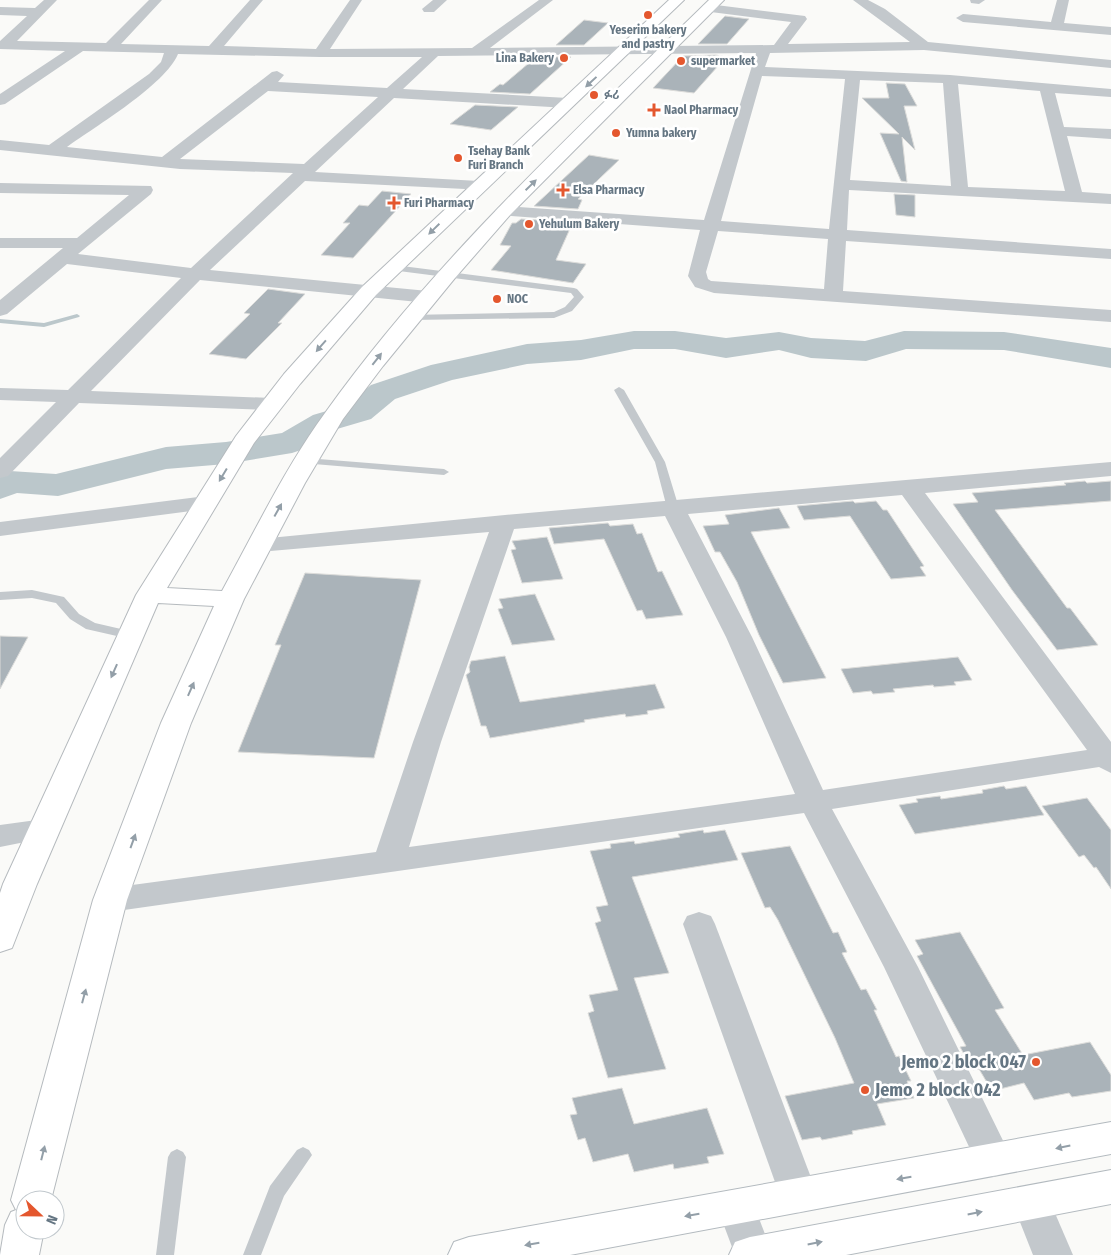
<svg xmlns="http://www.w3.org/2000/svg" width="1111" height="1255" font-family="'Fira Sans Condensed','Noto Sans Ethiopic',sans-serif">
	<rect width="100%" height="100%" fill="#fafaf8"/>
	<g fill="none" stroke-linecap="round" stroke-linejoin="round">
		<polygon fill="#bbc7cb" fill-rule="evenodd" points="77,314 80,316 79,317 44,327 0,323 0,319 44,323"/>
		<polygon fill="#bbc7cb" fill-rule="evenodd" points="634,331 675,331 726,338 779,332 811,338 865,341 904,331 1004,332 1111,348 1111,368 1004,350 906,349 866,361 811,358 779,350 726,358 675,349 634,349 581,360 527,364 452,380 395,399 371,419 337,429 304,449 292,453 226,464 166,469 58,496 17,493 0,499 0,474 10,471 56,474 166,447 226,442 282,433 313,415 347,405 371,385 431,365 527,344 581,340"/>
	</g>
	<g fill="#aab3b9" stroke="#dcdcda">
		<polygon points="725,16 749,19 727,44 698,44"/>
		<polygon points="584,20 608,23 584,45 556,45"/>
		<polygon points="716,55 726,57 694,93 653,88 683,56"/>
		<polygon points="536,57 571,57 530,94 490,92 500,84 503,85"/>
		<polygon points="886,83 905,84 917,106 904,106 915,150 902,137 907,182 901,181 880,133 899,134 862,98 889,98"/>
		<polygon points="475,105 518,107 491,130 450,124"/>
		<polygon points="589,155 619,160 578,199 582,200 578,209 534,206"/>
		<polygon points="382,191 411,194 353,258 321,255 350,223 343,223 359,205 368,206"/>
		<polygon points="894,194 915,195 915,217 896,215"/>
		<polygon points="521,219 573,222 556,260 586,264 573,283 491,270 511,246 500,245 512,223 516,223"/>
		<polygon points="268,289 305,294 278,323 282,323 246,359 209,354 250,314 244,313"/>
		<polygon points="1085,481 1087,483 1111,481 1111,501 995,510 1067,608 1070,608 1098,645 1057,650 1012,590 953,504 978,502 972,493 1066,485 1064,483"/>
		<polygon points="853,501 855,503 876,501 883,510 887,510 924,566 920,567 926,576 891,579 850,516 804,520 797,506"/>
		<polygon points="779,508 790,528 751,532 826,678 783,683 759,635 737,582 720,552 715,552 703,526 729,524 725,515"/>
		<polygon points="608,523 610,526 633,524 637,534 642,533 658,572 662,571 683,615 646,619 642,610 637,611 604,539 554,544 549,528"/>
		<polygon points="547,537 563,579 522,583 511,550 516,549 512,541"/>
		<polygon points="305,573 421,580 374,758 238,752 281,645 275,645"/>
		<polygon points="535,594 555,640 512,645 498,609 503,608 499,599"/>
		<polygon points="0,636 28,637 0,689"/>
		<polygon points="505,656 520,702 655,684 665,708 647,711 648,714 626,717 625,714 584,720 585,722 490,738 486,726 481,726 466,675 470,672 469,667 471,661"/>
		<polygon points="958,657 972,680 954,682 956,685 934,687 933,685 893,689 895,692 873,694 871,691 853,693 841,669"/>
		<polygon points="1004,786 1006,789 1026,786 1044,815 915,834 899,805 918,802 916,799 940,796 941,799 983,793 982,790"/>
		<polygon points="1087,798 1111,830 1111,889 1096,867 1094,868 1084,855 1079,857 1042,806"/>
		<polygon points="703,830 704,833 725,830 738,860 632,877 669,973 634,978 666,1069 608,1078 588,1013 594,1011 589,995 618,990 595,923 601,921 596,907 608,905 590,851 611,848 610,844 634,841 635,844 680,837 678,834"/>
		<polygon points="790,846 833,933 838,932 847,952 842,953 861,990 866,989 877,1010 874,1010 896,1057 899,1056 911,1081 907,1081 914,1098 877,1104 886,1125 852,1131 853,1134 822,1140 820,1137 802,1140 785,1096 854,1083 835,1038 778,920 770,907 765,908 741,853"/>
		<polygon points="960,932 1004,1008 995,1010 1023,1055 1090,1042 1111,1075 1111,1091 1072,1097 1069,1093 1034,1100 1024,1083 992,1091 979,1069 973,1070 960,1047 966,1046 917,956 923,954 915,940"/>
		<polygon points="622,1088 634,1124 707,1108 724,1154 707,1157 709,1163 674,1169 673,1164 634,1172 628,1154 593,1162 585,1138 578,1140 570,1115 577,1114 572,1098"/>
	</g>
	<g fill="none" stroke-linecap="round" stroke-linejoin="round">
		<g stroke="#b3babf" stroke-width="2">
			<g id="secondary">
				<polygon points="1111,1122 1111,1154 570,1255 448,1255 454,1242 469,1237"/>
				<polygon points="1111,1170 1111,1204 846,1255 729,1255 735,1242 750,1237"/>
			</g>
		</g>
		<g stroke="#b5babe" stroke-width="2">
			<path id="primary" d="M 669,0 L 684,0 L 376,295 L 300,384 L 254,443 L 167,588 L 222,591 C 255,531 285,468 325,413 C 435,259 575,131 709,0 L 724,0 L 510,215 L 455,278 L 383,366 L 343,419 L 305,483 L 244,599 L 191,723 L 127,900 L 51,1200 L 25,1200 L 25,1230 L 44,1230 L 39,1255 L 0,1255 L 5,1225 L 11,1212 L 16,1210 L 11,1200 L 93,900 L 161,723 L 214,606 L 158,603 L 37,884 L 12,948 L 0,952 L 0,893 L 3,884 L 136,595 L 236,436 L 284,374 L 362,287 Z"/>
		</g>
		<g fill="#c3c8cc" fill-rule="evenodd">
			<polygon points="394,265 574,288 577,289 584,297 572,311 554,318 411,320 406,317 408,315 554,312 565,307 574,297 571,293 391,270 391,266"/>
			<polygon points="619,387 624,390 665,462 679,508 677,510 673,511 667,508 655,462 614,390"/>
			<polygon points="306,458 444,469 449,472 444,475 302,463 301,461 302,459"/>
			<polygon points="32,590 64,597 79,614 95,623 134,632 136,635 130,639 86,629 70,619 56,603 32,598 0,600 0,592"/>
			<polygon points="303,1147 309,1150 312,1155 284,1196 261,1255 243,1255 270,1186 297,1150"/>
			<polygon points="177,1149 183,1152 186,1157 174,1255 156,1255 168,1157 171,1152"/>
		</g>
		<g fill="#c3c8cc" fill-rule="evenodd">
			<path d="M 44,0 L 57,0 L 17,41 L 106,43 L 149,0 L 162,0 L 121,44 L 209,46 L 250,0 L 263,0 L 224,46 L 316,49 L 350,0 L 362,0 L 330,49 L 472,48 L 539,0 L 553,0 L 490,48 L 774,45 L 791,22 L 703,11 L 702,8 L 703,5 L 708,4 L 805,16 L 807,19 L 788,44 L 910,42 L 853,0 L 868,0 L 885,9 L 928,42 L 1111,60 L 1111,68 L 924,50 L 770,53 L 765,67 L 950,75 L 1111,89 L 1111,97 L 1055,93 L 1064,127 L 1111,129 L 1111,139 L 1067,136 L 1082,192 L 1111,194 L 1111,204 L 849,190 L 847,230 L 1111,249 L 1111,259 L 846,241 L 843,291 L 1111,310 L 1111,322 L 714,293 L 695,287 L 688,276 L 700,230 L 498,215 L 495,211 L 498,207 L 504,206 L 704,220 L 756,53 L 438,56 L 403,89 L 568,98 L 576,103 L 568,108 L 394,98 L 315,172 L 479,181 L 485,182 L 487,186 L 485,190 L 305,181 L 210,270 L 428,291 L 435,293 L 438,297 L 435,301 L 428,303 L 200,280 L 91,391 L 272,398 L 280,399 L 283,404 L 280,409 L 272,410 L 79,403 L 8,476 L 0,478 L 0,458 L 56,402 L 0,400 L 0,388 L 68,390 L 181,278 L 67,264 L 7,314 L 0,316 L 0,300 L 63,248 L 0,248 L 0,238 L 77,238 L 129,195 L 0,193 L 0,183 L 151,186 L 153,190 L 151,194 L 78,254 L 191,268 L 293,173 L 180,169 L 0,150 L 0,140 L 49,145 L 149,74 L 161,62 L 164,53 L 83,51 L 5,104 L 0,105 L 0,94 L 65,51 L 0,49 L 0,41 L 27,16 L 0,15 L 0,7 L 35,8 ZM 178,54 L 320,57 L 422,57 L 387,88 L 278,82 L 284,75 L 277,71 L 272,72 L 162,157 L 67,147 C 96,126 165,85 178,54 ZM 762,76 L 845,79 L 829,229 L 721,221 ZM 860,80 L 943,83 L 951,186 L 850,180 ZM 958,84 L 1040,91 L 1065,191 L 968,187 ZM 268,91 L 378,97 L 304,164 L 180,159 ZM 718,231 L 828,239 L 824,289 L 711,281 L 708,279 L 706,272 Z"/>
			<polygon points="433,0 447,0 434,12 424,12 422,9"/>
			<polygon points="970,0 985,0 979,4 971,3"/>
			<polygon points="1057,0 1069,0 1064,23 1111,27 1111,35 963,22 956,18 963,14 1051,22"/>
			<path d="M 1111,462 L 1111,476 L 925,493 L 1111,742 L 1111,773 L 1099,767 L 832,809 L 918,967 L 1013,1161 L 1007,1172 L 994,1177 L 981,1172 L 884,967 L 804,813 L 110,912 L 99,908 L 94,900 L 99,892 L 110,888 L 376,852 L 413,742 L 489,532 L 259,552 L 250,550 L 247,545 L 250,540 L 505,515 ZM 902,495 L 1087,750 L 823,790 L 752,637 L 688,514 ZM 665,516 L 726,637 L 795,794 L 409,847 L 441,742 L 514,529 Z"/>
			<polygon points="206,496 214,498 218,503 214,508 0,536 0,522"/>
			<polygon points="44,819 55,822 59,829 55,836 0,847 0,825"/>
			<polygon points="699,912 711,916 715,924 818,1196 813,1208 799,1213 785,1208 780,1196 683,924 687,916"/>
			<polygon points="1031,1185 1045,1190 1073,1255 1033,1255 1012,1202 1017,1190"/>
			<polygon points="736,1190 750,1195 773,1255 735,1255 717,1207 722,1195"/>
		</g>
		<use href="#secondary" fill="#fff" fill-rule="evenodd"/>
		<use href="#primary" fill="#fff" fill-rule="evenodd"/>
	</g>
	<defs><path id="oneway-solid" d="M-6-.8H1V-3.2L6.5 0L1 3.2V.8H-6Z" transform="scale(1.25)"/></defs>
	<g fill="#939fa8">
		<use href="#oneway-solid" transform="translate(591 82) rotate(137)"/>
		<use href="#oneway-solid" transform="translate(531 185) rotate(-44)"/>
		<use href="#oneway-solid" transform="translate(434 229) rotate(136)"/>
		<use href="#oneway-solid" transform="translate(321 346) rotate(131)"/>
		<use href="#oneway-solid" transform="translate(377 359) rotate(-52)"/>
		<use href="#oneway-solid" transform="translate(223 475) rotate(121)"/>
		<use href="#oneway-solid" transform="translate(278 510) rotate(-61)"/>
		<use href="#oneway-solid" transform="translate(114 671) rotate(114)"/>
		<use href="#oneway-solid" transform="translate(191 689) rotate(-66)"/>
		<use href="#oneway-solid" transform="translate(133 841) rotate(-70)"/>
		<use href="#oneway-solid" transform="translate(84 996) rotate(-75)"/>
		<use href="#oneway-solid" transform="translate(1063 1147) rotate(168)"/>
		<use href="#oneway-solid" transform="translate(43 1153) rotate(-76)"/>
		<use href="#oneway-solid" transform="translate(904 1178) rotate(170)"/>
		<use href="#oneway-solid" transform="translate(975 1213) rotate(-11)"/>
		<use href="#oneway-solid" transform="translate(692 1215) rotate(170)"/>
		<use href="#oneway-solid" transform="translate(815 1243) rotate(-11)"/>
		<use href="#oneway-solid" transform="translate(532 1244) rotate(170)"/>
	</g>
	<g fill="#e4572e" stroke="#fff" stroke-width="2">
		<circle cx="648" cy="15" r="5"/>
		<circle cx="564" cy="58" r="5"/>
		<circle cx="681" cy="61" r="5"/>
		<circle cx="594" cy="95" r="5"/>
		<path d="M651.5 102.5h5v5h5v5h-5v5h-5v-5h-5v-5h5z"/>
		<circle cx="616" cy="133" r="5"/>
		<circle cx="458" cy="158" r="5"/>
		<path d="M560.5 182.5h5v5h5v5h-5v5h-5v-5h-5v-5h5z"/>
		<path d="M391.5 195.5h5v5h5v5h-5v5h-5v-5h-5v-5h5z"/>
		<circle cx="529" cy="224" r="5"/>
		<circle cx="497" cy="299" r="5"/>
		<circle cx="1036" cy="1062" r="5"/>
		<circle cx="865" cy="1090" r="5"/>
	</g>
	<g text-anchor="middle" stroke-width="5" stroke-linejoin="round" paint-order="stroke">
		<g font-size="12" font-weight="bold" fill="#657683" stroke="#fff" text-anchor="start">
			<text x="648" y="34" text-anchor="middle">Yeserim bakery<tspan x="648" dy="14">and pastry</tspan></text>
			<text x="554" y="62" text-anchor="end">Lina Bakery</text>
			<text x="691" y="65">supermarket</text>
			<text x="604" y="99">ፉሪ</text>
			<text x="664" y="114">Naol Pharmacy</text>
			<text x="626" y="137">Yumna bakery</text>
			<text x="468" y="155">Tsehay Bank<tspan x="468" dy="14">Furi Branch</tspan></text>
			<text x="573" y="194">Elsa Pharmacy</text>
			<text x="404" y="207">Furi Pharmacy</text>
			<text x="539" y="228">Yehulum Bakery</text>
			<text x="507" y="303">NOC</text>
		</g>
		<g font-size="18" font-weight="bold" fill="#657683" stroke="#fff" text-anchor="end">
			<text x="1026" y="1068">Jemo 2 block 047</text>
			<text x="875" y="1096" text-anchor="start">Jemo 2 block 042</text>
		</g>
	</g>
	<g transform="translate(40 1215) rotate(112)"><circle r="24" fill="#ffffff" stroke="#c1c8cd"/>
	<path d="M0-4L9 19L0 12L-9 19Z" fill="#e4572e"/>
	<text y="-8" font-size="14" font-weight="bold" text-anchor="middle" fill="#657683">N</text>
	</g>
</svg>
